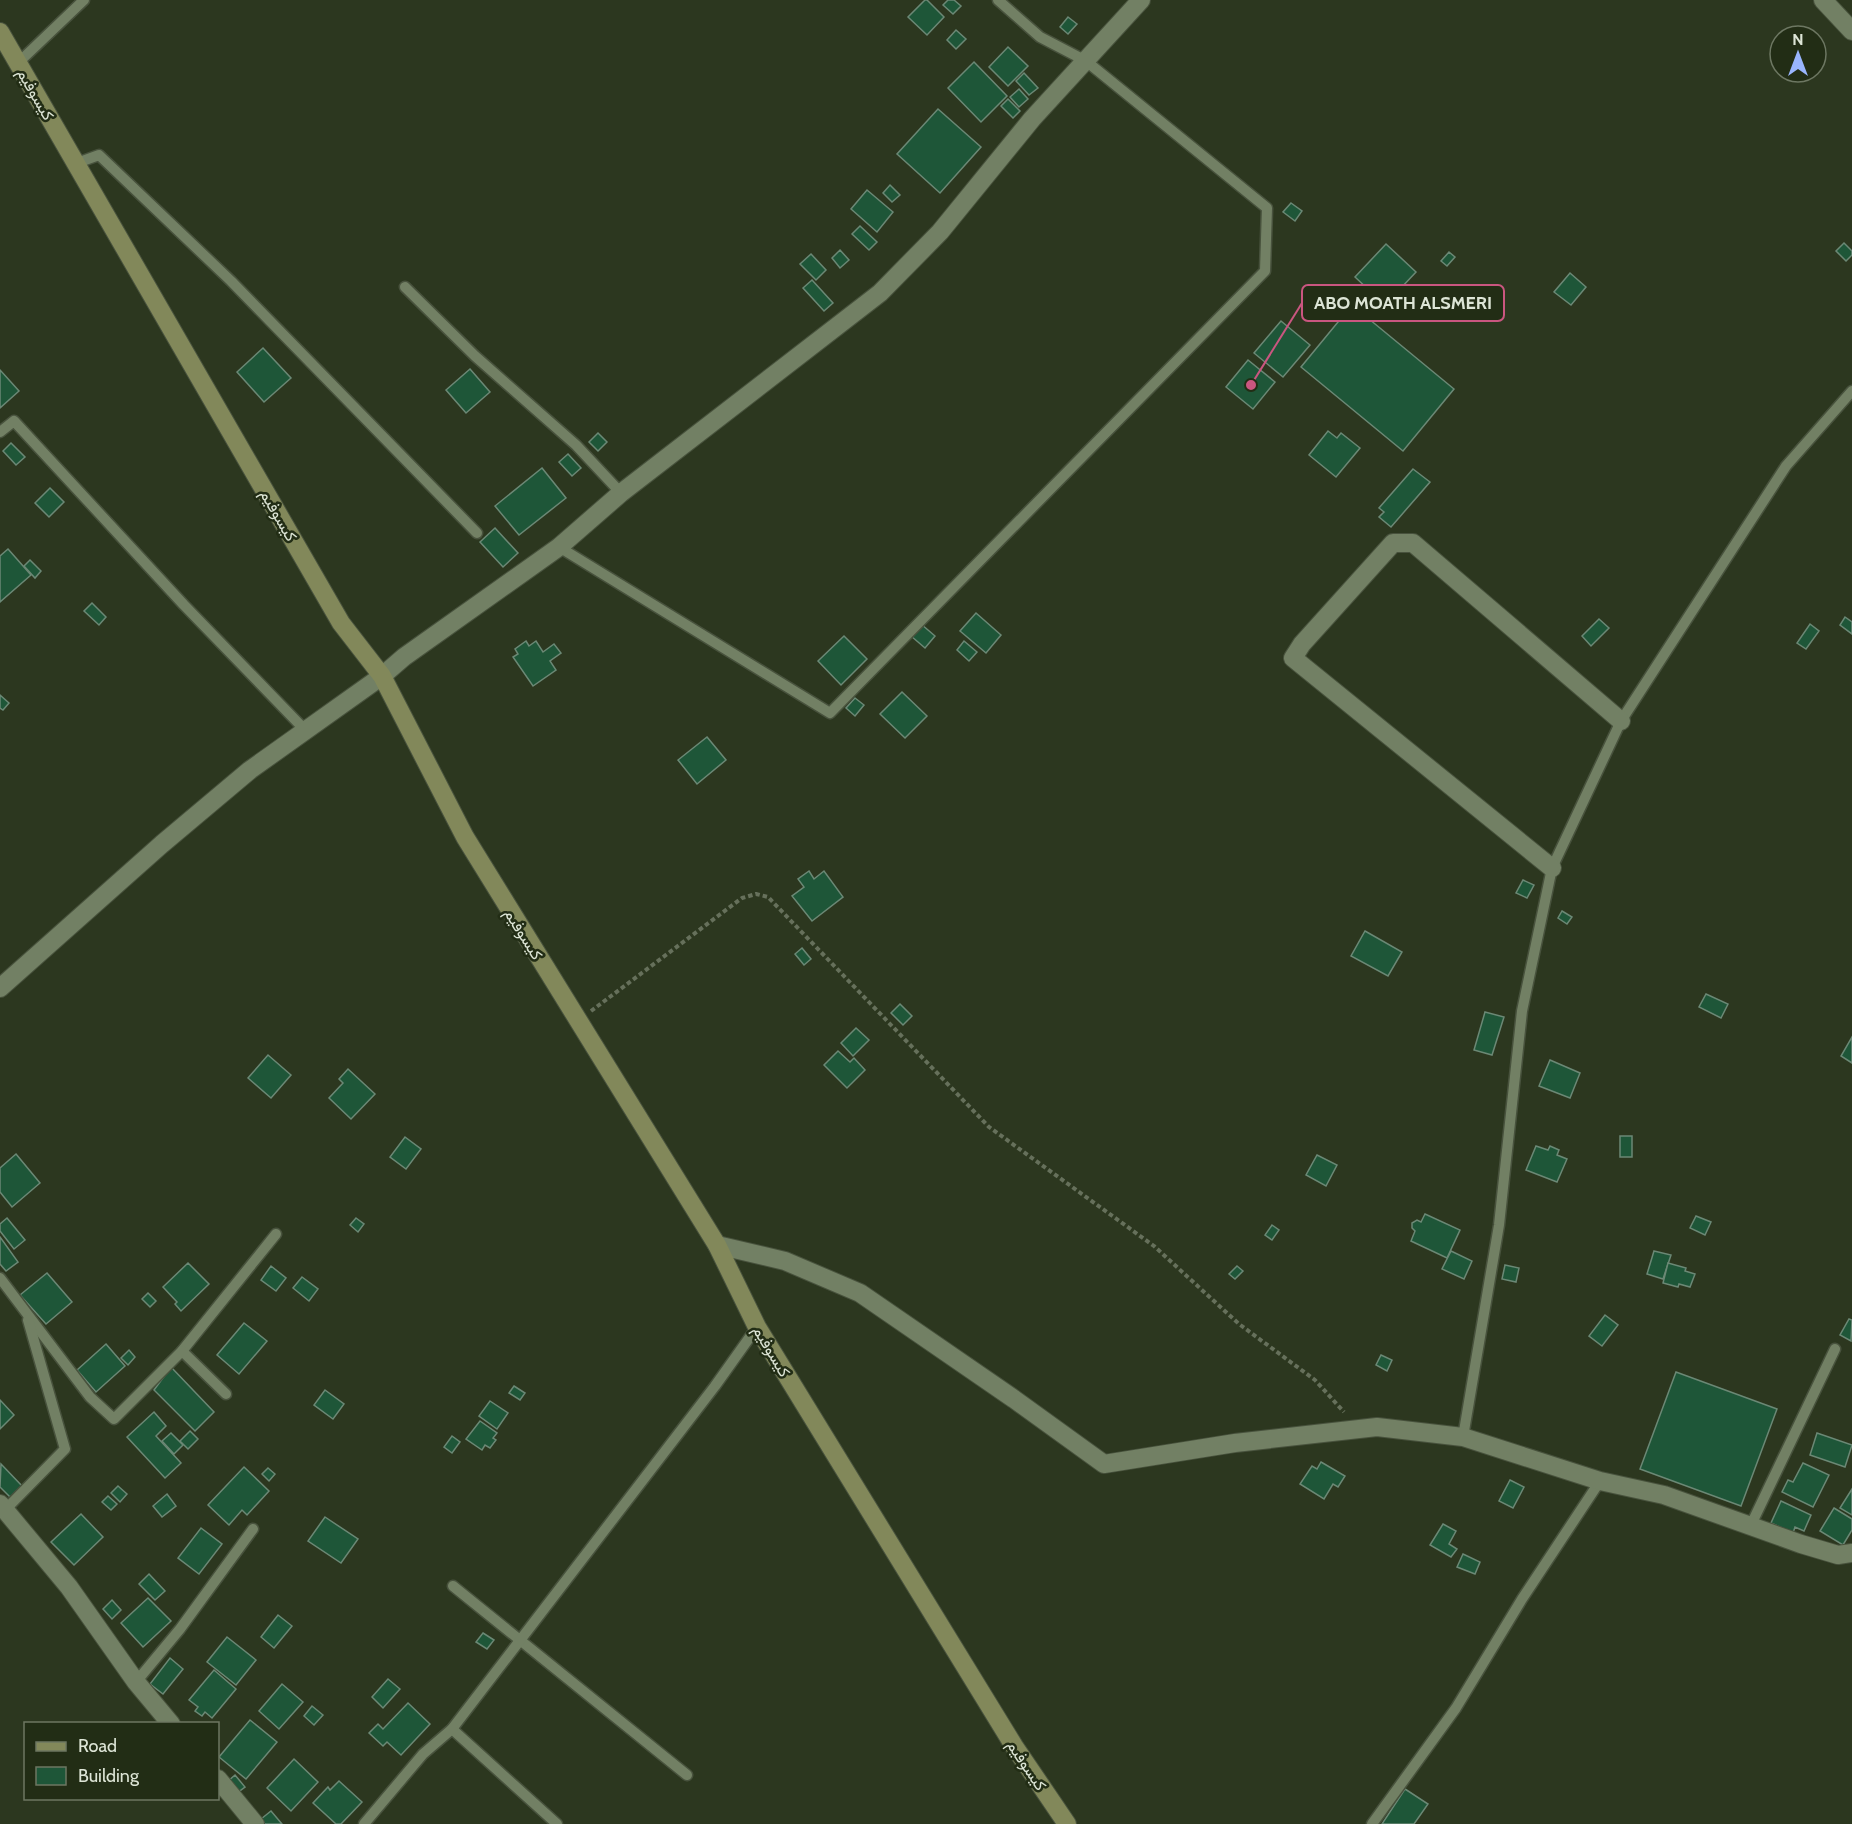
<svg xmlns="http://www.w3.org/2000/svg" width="1852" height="1824" font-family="Cabin,Vazirmatn,sans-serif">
	<rect width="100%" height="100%" fill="#2c371f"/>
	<g fill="#1e5638" stroke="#6b8875" stroke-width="1.5">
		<polygon points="925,0 927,0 944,17 927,35 908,17"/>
		<polygon points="948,0 954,0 961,6 953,14 943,5"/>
		<polygon points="1068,17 1077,24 1068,34 1060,27"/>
		<polygon points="956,30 966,39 956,49 947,40"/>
		<polygon points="1008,47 1028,66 1008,86 989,67"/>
		<polygon points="974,62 1007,96 981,122 948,88"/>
		<polygon points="1024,73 1038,88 1029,95 1016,81"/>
		<polygon points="1019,89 1028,99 1019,107 1010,97"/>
		<polygon points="1008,99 1020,111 1013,118 1001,106"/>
		<polygon points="938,109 981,147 940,193 897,154"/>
		<polygon points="890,185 900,195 892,202 883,193"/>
		<polygon points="867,190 893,212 877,232 851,209"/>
		<polygon points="1291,203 1302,211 1295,221 1283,212"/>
		<polygon points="860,226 877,242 869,250 852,234"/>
		<polygon points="1844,243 1852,251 1852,255 1846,261 1836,251"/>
		<polygon points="1386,244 1416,272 1385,305 1355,277"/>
		<polygon points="840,250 849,260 840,268 832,258"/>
		<polygon points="1449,252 1455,257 1447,266 1441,261"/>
		<polygon points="811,254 826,270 816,280 800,264"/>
		<polygon points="1570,273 1586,287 1571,305 1554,292"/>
		<polygon points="812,280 833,303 824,311 803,288"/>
		<polygon points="1352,305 1454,389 1403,451 1301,367"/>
		<polygon points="1281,321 1310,345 1283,377 1254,353"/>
		<polygon points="263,348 291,378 264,402 237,372"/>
		<polygon points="1248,360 1275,382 1253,409 1226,387"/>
		<polygon points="470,369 490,392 466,413 446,390"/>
		<polygon points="0,370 19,391 0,408"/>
		<polygon points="1328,431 1337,438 1341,433 1360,448 1336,477 1309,455"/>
		<polygon points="598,433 607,442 598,451 589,442"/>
		<polygon points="11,443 25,457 16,465 3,451"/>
		<polygon points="568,454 581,468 572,476 559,462"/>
		<polygon points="542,468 566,498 519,535 495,506"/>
		<polygon points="1413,469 1430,482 1391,527 1379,517 1384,512 1379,508"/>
		<polygon points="50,488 64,502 49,517 35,503"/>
		<polygon points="495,528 518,553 503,567 480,542"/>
		<polygon points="8,549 31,575 0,602 0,556"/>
		<polygon points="30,560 41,571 35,578 24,566"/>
		<polygon points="92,603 106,617 99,625 84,611"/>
		<polygon points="976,613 1001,635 986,653 960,631"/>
		<polygon points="1845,617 1852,622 1852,634 1840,625"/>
		<polygon points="1599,619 1609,628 1591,646 1582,636"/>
		<polygon points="921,624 935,636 925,648 911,636"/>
		<polygon points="1810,624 1819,631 1806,649 1797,643"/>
		<polygon points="844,636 867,659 841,685 818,661"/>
		<polygon points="526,641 529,646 536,641 543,652 554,644 561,653 550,661 556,670 533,686 513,657 518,654 515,649"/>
		<polygon points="964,641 977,652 969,661 957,650"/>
		<polygon points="902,692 927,716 905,738 880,714"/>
		<polygon points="0,695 9,703 3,710 0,708"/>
		<polygon points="855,698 864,705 855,716 846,708"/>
		<polygon points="707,737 726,760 697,784 678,760"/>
		<polygon points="809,871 814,879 824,871 843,897 812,921 792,896 804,887 798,879"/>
		<polygon points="1523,880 1534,885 1527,898 1516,893"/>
		<polygon points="1562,911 1572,917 1567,924 1558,918"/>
		<polygon points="1365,931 1402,952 1388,976 1351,956"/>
		<polygon points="802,948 811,959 804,965 795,954"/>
		<polygon points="1706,994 1728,1004 1721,1018 1699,1007"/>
		<polygon points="900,1004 912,1016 903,1025 891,1013"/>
		<polygon points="1485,1012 1504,1017 1492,1055 1474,1050"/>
		<polygon points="856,1028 869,1040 853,1056 841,1043"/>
		<polygon points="1852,1037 1852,1063 1841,1056"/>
		<polygon points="838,1051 850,1062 854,1058 865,1070 847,1088 824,1065"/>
		<polygon points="268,1055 291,1075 271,1098 248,1078"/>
		<polygon points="1550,1060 1580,1073 1570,1098 1539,1086"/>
		<polygon points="348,1069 375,1094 351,1119 329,1098 343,1083 339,1079"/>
		<rect x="1620" y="1136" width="12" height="21"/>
		<polygon points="405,1137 421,1149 406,1169 390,1157"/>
		<polygon points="1536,1146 1548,1150 1550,1146 1559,1150 1557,1155 1567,1159 1557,1182 1526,1170"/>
		<polygon points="16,1154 40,1183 12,1207 0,1192 0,1168"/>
		<polygon points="1317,1155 1337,1165 1326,1186 1306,1175"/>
		<polygon points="1425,1214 1460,1230 1447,1258 1411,1241 1415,1231 1412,1228 1412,1223 1417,1220 1421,1222"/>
		<polygon points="1696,1216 1711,1222 1705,1235 1690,1228"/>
		<polygon points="7,1218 25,1240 14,1249 0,1231 0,1224"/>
		<polygon points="356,1218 364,1224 358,1232 350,1225"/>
		<polygon points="1272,1225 1279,1230 1272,1240 1265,1235"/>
		<polygon points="0,1237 18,1262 6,1271 0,1264"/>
		<polygon points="1451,1251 1472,1261 1464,1279 1442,1269"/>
		<polygon points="1654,1251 1671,1255 1663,1279 1647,1274"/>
		<polygon points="188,1263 209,1284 181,1311 175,1304 177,1302 163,1287"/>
		<polygon points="1668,1263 1686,1268 1685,1271 1695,1274 1690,1287 1679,1284 1678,1287 1663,1283"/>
		<polygon points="1505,1265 1519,1268 1516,1282 1502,1279"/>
		<polygon points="271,1266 286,1278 276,1291 261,1280"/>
		<polygon points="1237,1266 1243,1271 1235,1279 1229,1274"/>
		<polygon points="47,1273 72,1302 46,1324 20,1295"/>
		<polygon points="302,1277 318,1289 309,1301 293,1288"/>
		<polygon points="148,1293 156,1301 150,1307 142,1299"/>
		<polygon points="1605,1315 1618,1325 1602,1346 1589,1336"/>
		<polygon points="1849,1319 1852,1320 1851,1341 1840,1335"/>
		<polygon points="244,1323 267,1341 239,1374 217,1355"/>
		<polygon points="106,1344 125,1366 96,1392 77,1370"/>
		<polygon points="129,1350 135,1357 128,1365 121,1358"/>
		<polygon points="1381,1355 1392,1360 1387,1371 1376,1365"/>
		<polygon points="171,1367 214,1412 195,1431 154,1390"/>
		<polygon points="1676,1372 1777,1409 1741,1506 1640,1469"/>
		<polygon points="514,1386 525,1393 520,1400 509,1393"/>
		<polygon points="325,1390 344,1404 333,1419 314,1405"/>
		<polygon points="0,1400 14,1415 0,1429"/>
		<polygon points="490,1401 508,1413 497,1429 479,1416"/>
		<polygon points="154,1412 166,1426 156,1436 181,1463 165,1478 127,1437"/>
		<polygon points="480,1421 497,1433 493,1438 496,1440 490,1448 485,1445 482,1450 466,1439"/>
		<polygon points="190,1431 198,1439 188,1449 180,1441"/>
		<polygon points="171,1433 183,1445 174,1454 162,1441"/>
		<polygon points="1817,1433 1852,1445 1845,1467 1810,1455"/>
		<polygon points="452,1436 460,1442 452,1453 444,1447"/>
		<polygon points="1321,1462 1345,1476 1338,1487 1333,1484 1324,1499 1300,1484 1312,1466 1317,1469"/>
		<polygon points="1803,1463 1829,1475 1813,1507 1782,1492 1788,1480 1793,1482"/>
		<polygon points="1,1464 23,1487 11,1498 0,1487"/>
		<polygon points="244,1467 269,1491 247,1515 242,1510 229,1525 208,1505"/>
		<polygon points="268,1468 275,1474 269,1481 262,1474"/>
		<polygon points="1510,1480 1524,1487 1513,1508 1499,1501"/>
		<polygon points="118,1486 127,1494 120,1502 111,1493"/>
		<polygon points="1852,1489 1852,1515 1840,1508"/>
		<polygon points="167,1494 176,1506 162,1517 153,1506"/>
		<polygon points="108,1496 117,1504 111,1510 102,1502"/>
		<polygon points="1781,1501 1811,1515 1804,1531 1795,1527 1793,1533 1771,1523"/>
		<polygon points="1834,1508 1852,1519 1852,1530 1843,1545 1820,1531"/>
		<polygon points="81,1514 103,1537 74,1565 51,1542"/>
		<polygon points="325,1517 358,1539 341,1563 308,1541"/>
		<polygon points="1443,1524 1456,1531 1449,1544 1457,1549 1451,1557 1430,1545"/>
		<polygon points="201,1528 222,1544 199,1574 178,1558"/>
		<polygon points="1463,1554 1480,1562 1475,1574 1457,1567"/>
		<polygon points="149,1574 165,1591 155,1600 139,1584"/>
		<polygon points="148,1598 171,1621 143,1647 121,1623"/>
		<polygon points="112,1600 121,1610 112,1619 103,1609"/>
		<polygon points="278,1615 292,1626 274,1648 261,1637"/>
		<polygon points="483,1633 494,1640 487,1649 476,1642"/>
		<polygon points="227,1637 256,1660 236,1685 207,1662"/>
		<polygon points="170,1658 183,1669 163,1694 150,1684"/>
		<polygon points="214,1670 236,1689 212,1718 205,1712 202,1716 195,1711 198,1707 189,1700"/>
		<polygon points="388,1679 400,1689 383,1708 372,1697"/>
		<polygon points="282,1684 303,1702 279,1729 259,1711"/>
		<polygon points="408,1703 430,1724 401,1755 387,1742 383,1746 369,1733 378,1724 383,1729"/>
		<polygon points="312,1706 323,1715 314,1725 304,1716"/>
		<polygon points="250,1720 277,1742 246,1779 219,1757"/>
		<polygon points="294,1759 318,1782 291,1811 267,1788"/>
		<polygon points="235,1775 245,1787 237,1793 227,1782"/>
		<polygon points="339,1781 362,1802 341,1824 336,1824 313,1803 328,1787 330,1790"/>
		<polygon points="1405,1789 1428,1804 1414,1824 1382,1824"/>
		<polygon points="271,1811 282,1824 265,1824 261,1819"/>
	</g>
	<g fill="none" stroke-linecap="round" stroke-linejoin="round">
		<g stroke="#48523d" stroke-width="13">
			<g id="lane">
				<polyline points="18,63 84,0"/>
				<polyline points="77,163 99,155 231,281 477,533"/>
				<polyline points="405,287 475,356 576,445 621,493"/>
				<polyline points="0,432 14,421 184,605 306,731"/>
				<polyline points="559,547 830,713 1265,271 1267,208 1086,61 1040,37 998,0"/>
				<polyline points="0,1278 90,1397 114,1419 182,1351 276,1234"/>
				<polyline points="182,1351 226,1394"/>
				<polyline points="1463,1437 1499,1225 1522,1011 1552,868 1621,721 1786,466 1852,391"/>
				<polyline points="5,1510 65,1449 28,1320"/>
				<polyline points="1750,1527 1835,1349"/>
				<polyline points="453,1586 687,1775"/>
				<polyline points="136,1682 180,1629 253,1529"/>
				<polyline points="452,1729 557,1824"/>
				<polyline points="364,1824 423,1754 452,1729 715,1386 757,1327"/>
				<polyline points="1372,1824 1456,1708 1522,1599 1600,1481"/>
			</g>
		</g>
		<g stroke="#48523d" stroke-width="20">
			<g id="street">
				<polyline points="1823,0 1852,31"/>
				<polyline points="1552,868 1293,658 1302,644 1393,543 1413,543 1621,721"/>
				<polyline points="0,988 162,844 250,770 382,676 404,657 559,547 621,493 880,293 940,232 1032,119 1141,0"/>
				<polyline points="717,1245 785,1261 860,1293 1014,1399 1104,1464 1235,1443 1377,1427 1463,1437 1600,1481 1664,1495 1801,1544 1838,1555 1852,1553"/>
				<polyline points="0,1504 69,1587 136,1682 171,1724"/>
				<polyline points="218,1779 255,1824"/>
			</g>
		</g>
		<g stroke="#48523d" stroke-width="20">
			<polyline id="secondary" points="0,32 341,623 382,676 465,837 717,1245 757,1327 1014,1746 1067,1824"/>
		</g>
		<polyline stroke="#66705b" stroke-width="4" stroke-dasharray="4.5 3" stroke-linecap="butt" points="591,1011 742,898 756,894 768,897 989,1127 1154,1246 1239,1324 1315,1380 1344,1412"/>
		<use href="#lane" stroke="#728064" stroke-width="10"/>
		<use href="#street" stroke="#728064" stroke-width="18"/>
		<use href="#secondary" stroke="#82885a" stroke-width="18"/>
	</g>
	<g text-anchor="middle" stroke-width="5" stroke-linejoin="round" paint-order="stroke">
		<g font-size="16" fill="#dde5d6" stroke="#222d15">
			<text transform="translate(36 94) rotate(60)" y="6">كيسوفيم</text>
			<text transform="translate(279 515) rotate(60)" y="6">كيسوفيم</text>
			<text transform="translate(524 934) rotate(58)" y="6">كيسوفيم</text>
			<text transform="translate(772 1351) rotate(59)" y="6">كيسوفيم</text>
			<text transform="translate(1027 1765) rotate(56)" y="6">كيسوفيم</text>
		</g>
	</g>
	<path fill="none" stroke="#ca5680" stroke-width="2" d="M1251 385L1302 303"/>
	<circle fill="#ca5680" stroke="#222d15" stroke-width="2" cx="1251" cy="385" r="6"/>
	<rect fill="#222d15" stroke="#ca5680" stroke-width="2" x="1302" y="285" width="202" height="36" rx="6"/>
	<g font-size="18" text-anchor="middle" font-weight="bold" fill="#dde5d6">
		<text x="1403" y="309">ABO MOATH ALSMERI</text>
	</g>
	<rect x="24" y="1722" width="195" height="78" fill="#222d15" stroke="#6d7762" stroke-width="1.5"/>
	<rect x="36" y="1742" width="30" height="9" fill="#82885a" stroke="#6d7762" stroke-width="1.5"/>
	<text x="78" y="1752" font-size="18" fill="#dde5d6">Road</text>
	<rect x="36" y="1767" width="30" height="18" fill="#1e5638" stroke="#6d7762" stroke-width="1.5"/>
	<text x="78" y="1782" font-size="18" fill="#dde5d6">Building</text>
	<g transform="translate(1798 54)"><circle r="28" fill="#222d15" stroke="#6d7762" stroke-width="1.5"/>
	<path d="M0-4.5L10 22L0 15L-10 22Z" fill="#99b5fd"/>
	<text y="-9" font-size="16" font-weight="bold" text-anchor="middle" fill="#dde5d6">N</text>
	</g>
</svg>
